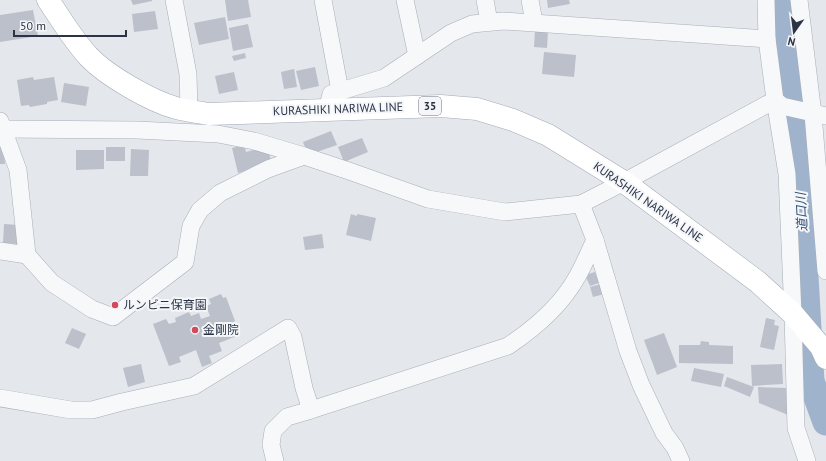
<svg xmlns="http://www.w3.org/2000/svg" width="826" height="461" font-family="'PT Sans','Noto Sans JP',sans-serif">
	<rect width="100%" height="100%" fill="#e4e7ec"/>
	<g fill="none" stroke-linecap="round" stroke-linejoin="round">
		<polyline stroke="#9fb4cc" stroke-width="27" points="781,0 794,85 811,381 826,422"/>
	</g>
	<g fill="#bbc0ca">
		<polygon points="131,0 152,0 152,1 133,5"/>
		<polygon points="225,0 248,0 251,17 228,21"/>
		<polygon points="547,0 569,0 570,4 548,8"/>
		<polygon points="33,10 38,36 0,42 0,15"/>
		<polygon points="155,11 158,29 134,32 132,14"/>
		<polygon points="225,17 229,39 199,45 194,23"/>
		<polygon points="248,24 253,47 233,51 229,28"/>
		<polygon points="535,30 548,31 547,48 534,47"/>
		<polygon points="544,52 576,55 574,77 542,74"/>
		<polygon points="245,53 246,58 234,61 232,56"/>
		<polygon points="315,67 319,86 301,90 296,71"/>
		<polygon points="294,69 297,87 284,89 281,72"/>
		<polygon points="234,72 238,90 219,94 215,76"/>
		<polygon points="33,77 34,80 54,77 58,100 47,102 47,104 30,107 29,105 21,106 17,80"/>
		<polygon points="64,83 89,87 86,106 61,102"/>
		<polygon points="331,131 337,145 308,155 303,142"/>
		<polygon points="362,138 368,152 344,162 338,147"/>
		<polygon points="0,143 3,143 5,164 0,164"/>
		<polygon points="244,145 246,152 267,146 272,164 238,173 232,148"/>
		<rect x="106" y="147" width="19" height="14"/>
		<polygon points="131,149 149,150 148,176 130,176"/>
		<polygon points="76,150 104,150 104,169 76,170"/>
		<polygon points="351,214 357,216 357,214 376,218 371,241 346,235"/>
		<polygon points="4,224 19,225 18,244 3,243"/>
		<polygon points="322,234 324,248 305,250 303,237"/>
		<polygon points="595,272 599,283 590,286 585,275"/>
		<polygon points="601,284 604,294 593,297 590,287"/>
		<polygon points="221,294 223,298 226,297 235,321 232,323 237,336 219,343 222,351 209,356 212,363 202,367 196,350 179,357 181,362 169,366 153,324 166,319 169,324 176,322 175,318 189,312 191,316 199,313 201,319 210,316 206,306 211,304 209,299"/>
		<polygon points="766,318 775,320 774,325 779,326 774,350 760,347"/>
		<polygon points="72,328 86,334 79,349 65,343"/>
		<polygon points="664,333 677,367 657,375 644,340"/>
		<polygon points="701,341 709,342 709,345 733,346 733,364 679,363 679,345 700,345"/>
		<polygon points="141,364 145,382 128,387 123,368"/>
		<polygon points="782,364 783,384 752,386 751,365"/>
		<polygon points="694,368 724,374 721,387 691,381"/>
		<polygon points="727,377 754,387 750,397 724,386"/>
		<polygon points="758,387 788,388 793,417 759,403"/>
	</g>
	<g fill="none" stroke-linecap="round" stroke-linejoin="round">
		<g stroke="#a9aeb7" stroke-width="18">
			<g id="minor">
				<polyline points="174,0 188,74 189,110"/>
				<polyline points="323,0 340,91"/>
				<polyline points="405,0 417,56"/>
				<polyline points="485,0 489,22"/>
				<polyline points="530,0 534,22"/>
				<polyline points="766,0 767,39 775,100 787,174 793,314 796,428 807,461"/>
				<polyline points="799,0 813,114 826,271"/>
				<polyline points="775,100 782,106 826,116"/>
				<polyline points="327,110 331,94 384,78 451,33 472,24 503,21 767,39"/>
				<polyline points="0,121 18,170 27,255 52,283 92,309 113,317 185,262 191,226 200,210 220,193 268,169 304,156"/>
				<polyline points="0,129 137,130 218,134 254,141 304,156 349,171 428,199 505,212 581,204 624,182 775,100"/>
				<polyline points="581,204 595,240 628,351 641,385 664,433 675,448 681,461"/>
				<polyline points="0,251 27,255"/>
				<polyline points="0,398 71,410 92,410 122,402 194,386 288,328 293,337 304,388 311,410"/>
				<path d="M 275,461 L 271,445 L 273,431 L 287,417 L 311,410 L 508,346 C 535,328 561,306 577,277 C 584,265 589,252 595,240"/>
			</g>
		</g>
		<g stroke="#a3abb8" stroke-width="23">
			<path id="primary" d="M 48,0 C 61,19 73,40 89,57 C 107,76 151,101 176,108 C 186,111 199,112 209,114 L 441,106 L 477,109 L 513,120 L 548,135 L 624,182 L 758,282 L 793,314 L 821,347 L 826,358"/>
		</g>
		<use href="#minor" stroke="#f7f8fa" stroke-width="17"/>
		<use href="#primary" stroke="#fff" stroke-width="22"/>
	</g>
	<g fill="#d1495b" stroke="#f4f6f9" stroke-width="1.5">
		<circle cx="115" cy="305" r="4"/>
		<circle cx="195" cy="330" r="4"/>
	</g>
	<g text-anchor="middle" stroke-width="4" stroke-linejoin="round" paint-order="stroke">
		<rect fill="#f4f6f9" stroke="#676e7b" stroke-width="1" x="419" y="97" width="22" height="18" rx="3"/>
		<g font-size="11" font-weight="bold" fill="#2b3445">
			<text x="430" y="110">35</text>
		</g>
		<g font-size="12" fill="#2b3445" stroke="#f4f6f9">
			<text transform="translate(338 109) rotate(-2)" y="4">KURASHIKI NARIWA LINE</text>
			<text transform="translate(648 202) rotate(35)" y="4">KURASHIKI NARIWA LINE</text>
		</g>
		<g font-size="12" fill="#2b3445" stroke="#f4f6f9" text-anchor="start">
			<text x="123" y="309">ルンビニ保育園</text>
			<text x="203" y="334">金剛院</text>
		</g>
		<g font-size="13" font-style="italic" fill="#34527a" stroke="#f4f6f9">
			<text transform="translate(801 212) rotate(-93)" y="5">道口川</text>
		</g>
	</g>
	<g transform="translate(794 32) rotate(194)" stroke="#f4f6f9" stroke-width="3" paint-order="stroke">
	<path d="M0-3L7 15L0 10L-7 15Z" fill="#2b3445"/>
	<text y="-6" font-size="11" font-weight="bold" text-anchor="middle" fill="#2b3445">N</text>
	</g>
	<path d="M14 30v6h112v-6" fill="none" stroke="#2b3445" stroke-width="2"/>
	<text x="20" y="30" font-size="12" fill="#2b3445" stroke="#f4f6f9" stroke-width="3" paint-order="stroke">50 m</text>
</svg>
